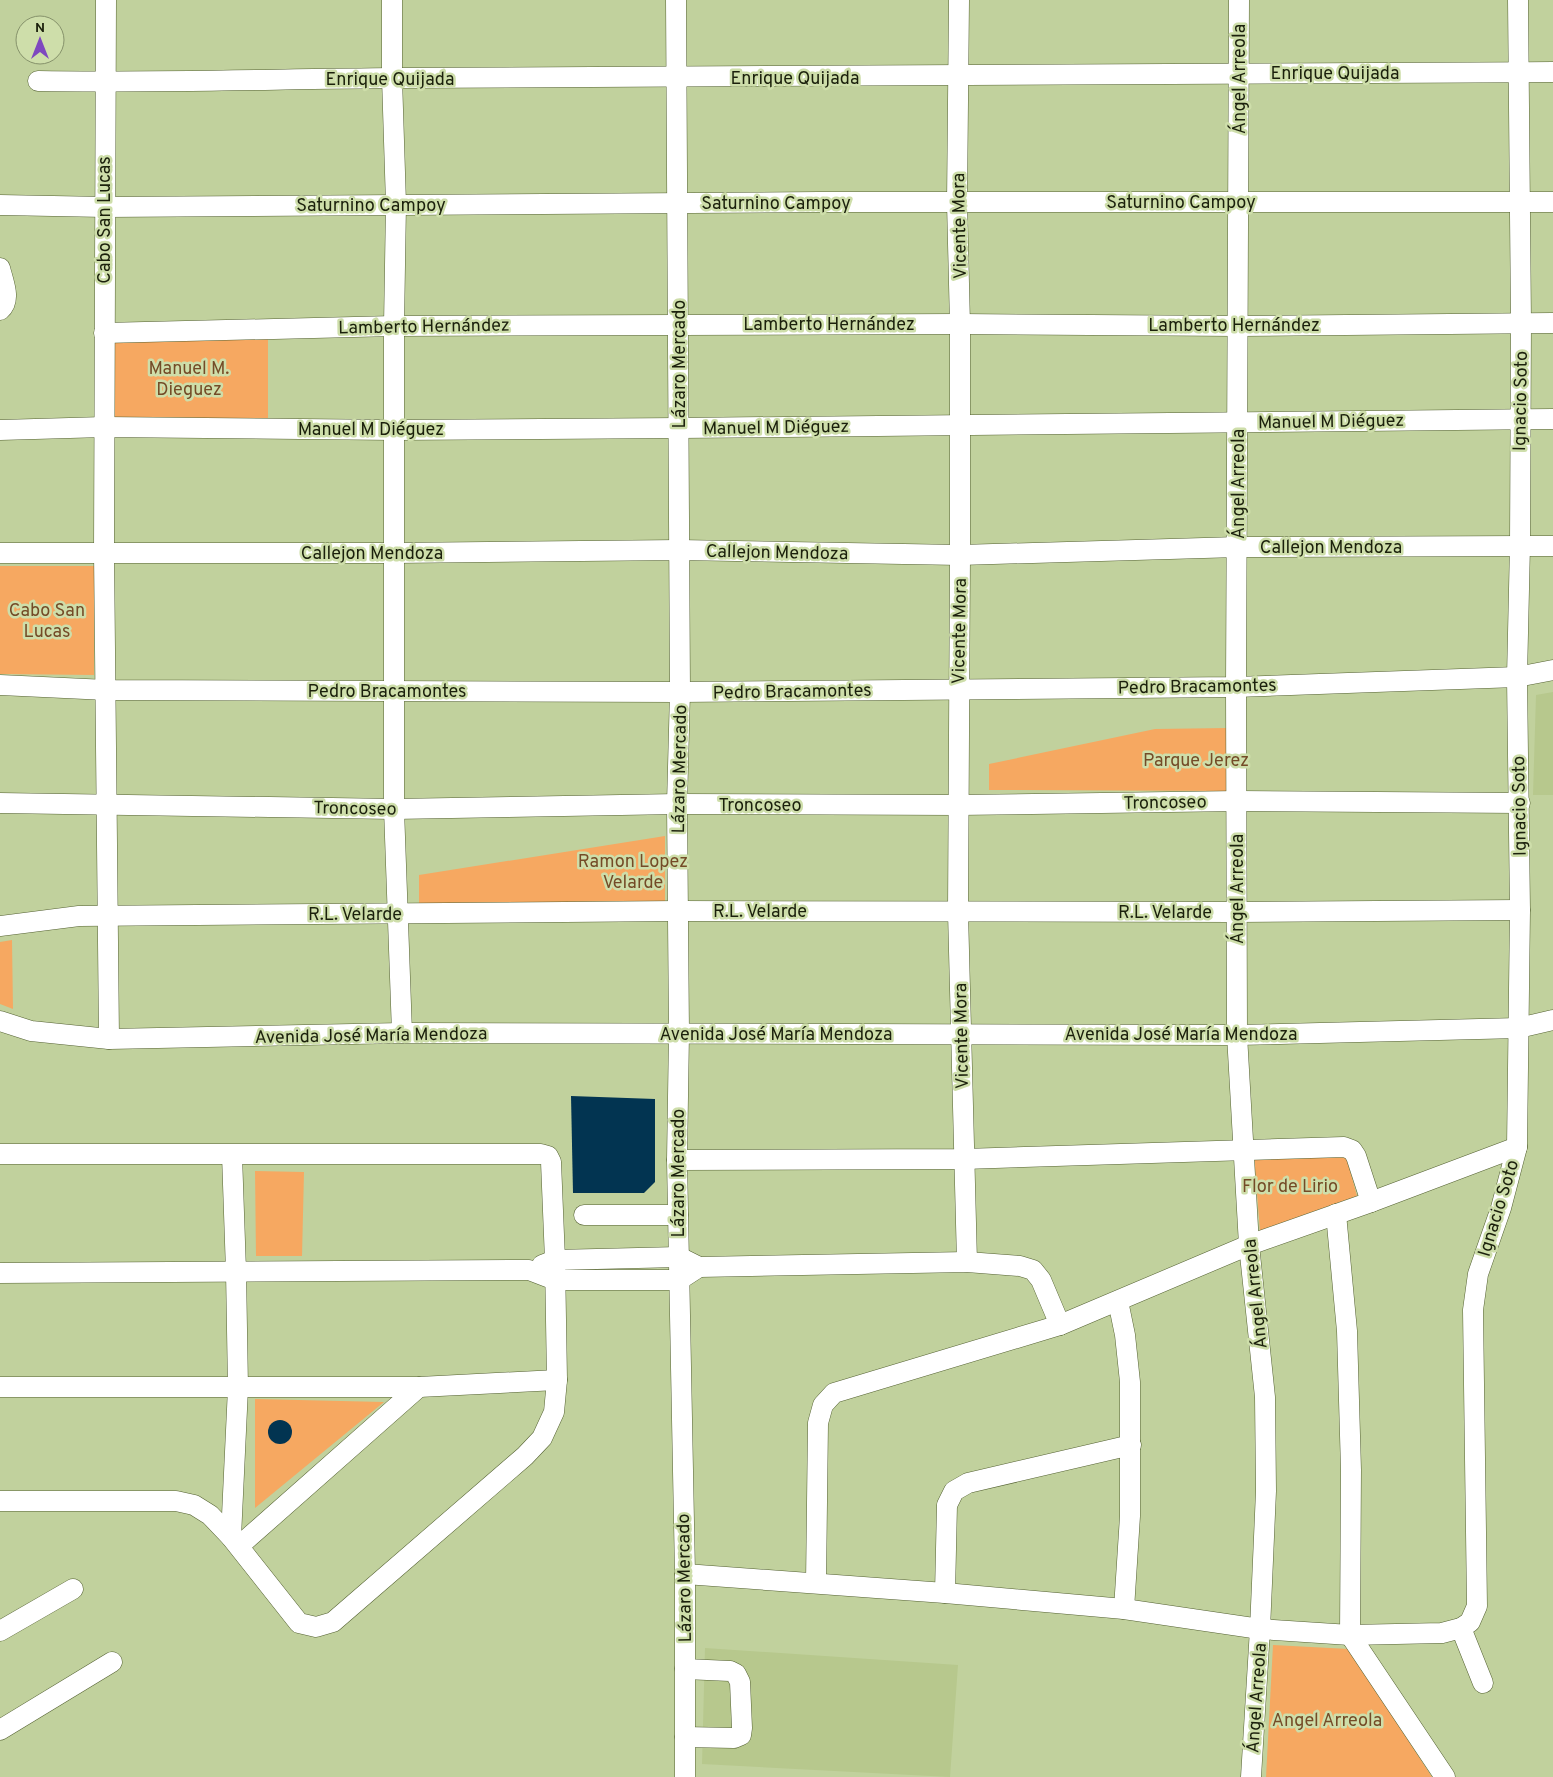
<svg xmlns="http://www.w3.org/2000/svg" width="1553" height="1777" font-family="Overpass,sans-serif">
	<rect width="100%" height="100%" fill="#c1d19d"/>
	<g fill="#b7c88d">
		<polygon points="1553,692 1553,795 1533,795 1536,695"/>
		<polygon points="705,1648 958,1665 950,1777 702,1764"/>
	</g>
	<g fill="#f6a861">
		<rect x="110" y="338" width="158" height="80"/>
		<polygon points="0,566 94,566 94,675 0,674"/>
		<polygon points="1227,728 1229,791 989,790 989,764 1155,729"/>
		<polygon points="665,836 665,902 419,904 419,875"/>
		<polygon points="12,940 12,941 13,1009 0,1004 0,942"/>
		<polygon points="1345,1152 1357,1196 1260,1231 1254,1155"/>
		<polygon points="255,1171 304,1172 302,1256 256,1256"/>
		<polygon points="255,1399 384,1402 255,1508"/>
		<polygon points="1273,1645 1349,1649 1432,1777 1266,1777"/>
	</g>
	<g fill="#023451">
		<polygon points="571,1096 655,1099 655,1182 644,1193 573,1193"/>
		<circle cx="280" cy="1432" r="12"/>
	</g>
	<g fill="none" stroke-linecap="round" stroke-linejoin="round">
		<g stroke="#546132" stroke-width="21">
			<g id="minor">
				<polyline points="106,0 104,552 109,1039"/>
				<polyline points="392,0 392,78 396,204 394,326 394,809 402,1033"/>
				<polyline points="676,0 680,692 677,804 679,1033 677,1160 685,1574 685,1777"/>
				<polyline points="959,0 957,203 960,324 960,555 958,912 967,1262"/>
				<polyline points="1239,0 1236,687 1237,1035 1249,1245 1265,1397 1266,1491 1260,1629 1251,1777"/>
				<path d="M 38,81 C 157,83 276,79 396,78 C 781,77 1167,76 1553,72"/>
				<polyline points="0,205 105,207 819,202 1553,202"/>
				<path d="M 0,268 C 3,281 12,300 0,310"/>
				<polyline points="104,333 394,326 960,324 1238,326 1553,323"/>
				<polyline points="0,430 104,427 394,430 679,428 1553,419"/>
				<polyline points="0,553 395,553 679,550 960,555 1238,547 1553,546"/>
				<polyline points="0,685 107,690 680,692 1236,687 1517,677 1553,670"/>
				<polyline points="0,803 394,809 677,804 958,805 1238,801 1520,803"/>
				<polyline points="0,926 79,916 678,911 1237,912 1520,910"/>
				<polyline points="0,1021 31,1031 109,1039 402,1033 1237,1035 1519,1028 1553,1020"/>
				<polyline points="0,1154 541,1154 548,1156 551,1162 555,1260 557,1380 554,1412 542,1438 525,1456 333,1622 316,1627 299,1623 231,1537 210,1515 194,1505 176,1501 0,1501"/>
				<polyline points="677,1160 964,1159 1344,1147 1352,1150 1356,1156 1371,1202"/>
				<polyline points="1336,1214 1347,1331 1351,1470 1350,1635 1445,1777"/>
				<polyline points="584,1215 678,1215"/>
				<polyline points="542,1265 555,1260 679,1257 699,1267 967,1262 1020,1266 1033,1270 1041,1280 1060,1325"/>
				<polyline points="0,1273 529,1270 555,1280 679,1280 699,1267"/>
				<polyline points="1118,1301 1125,1335 1130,1382 1130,1516 1124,1609"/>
				<polyline points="0,1387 419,1387 557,1380"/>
				<polyline points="231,1537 238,1388 236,1271 232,1155"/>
				<polyline points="239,1546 419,1387"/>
				<polyline points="685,1574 945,1593 1124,1609 1260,1629 1350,1635 1442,1633 1461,1628 1470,1622 1477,1606 1473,1310 1478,1274 1501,1208 1517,1147 1520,910 1517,677 1520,545 1521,323 1518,0"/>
				<polyline points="816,1583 818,1423 823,1405 834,1393 1060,1325 1249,1245 1371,1202 1517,1147"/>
				<polyline points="945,1593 947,1505 954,1491 968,1483 1131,1445"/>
				<polyline points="1461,1628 1483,1683"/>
				<polyline points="0,1631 73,1589"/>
				<polyline points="685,1669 730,1671 736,1674 740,1682 742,1728 741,1735 734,1738 685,1737"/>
				<polyline points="0,1730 112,1662"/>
			</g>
		</g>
		<use href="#minor" stroke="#fff" stroke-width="20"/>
	</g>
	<g text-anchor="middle" stroke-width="5" stroke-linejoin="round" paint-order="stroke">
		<g font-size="18" fill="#1b200c" stroke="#cedeaa">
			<text x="1335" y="79">Enrique Quijada</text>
			<text x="795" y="84">Enrique Quijada</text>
			<text x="390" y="85">Enrique Quijada</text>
			<text transform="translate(1239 79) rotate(-90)" y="6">Ángel Arreola</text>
			<text x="1181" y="208">Saturnino Campoy</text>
			<text x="776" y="209">Saturnino Campoy</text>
			<text x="371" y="211">Saturnino Campoy</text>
			<text transform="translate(104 220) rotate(-90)" y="6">Cabo San Lucas</text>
			<text transform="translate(959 226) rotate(-91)" y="6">Vicente Mora</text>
			<text x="829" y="330">Lamberto Hernández</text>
			<text x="1234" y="331">Lamberto Hernández</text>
			<text transform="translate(424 326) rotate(-1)" y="6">Lamberto Hernández</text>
			<text transform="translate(679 364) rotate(-90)" y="6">Lázaro Mercado</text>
			<text transform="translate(1520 401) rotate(-89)" y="6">Ignacio Soto</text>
			<text transform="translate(1331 421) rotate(-1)" y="6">Manuel M Diéguez</text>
			<text transform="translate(776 427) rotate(-1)" y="6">Manuel M Diéguez</text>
			<text x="371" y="435">Manuel M Diéguez</text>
			<text transform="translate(1238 484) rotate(-90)" y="6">Ángel Arreola</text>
			<text x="1331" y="553">Callejon Mendoza</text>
			<text transform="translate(777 552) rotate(1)" y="6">Callejon Mendoza</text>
			<text x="372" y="559">Callejon Mendoza</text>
			<text transform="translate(959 631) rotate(-89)" y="6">Vicente Mora</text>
			<text transform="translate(1197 686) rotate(-1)" y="6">Pedro Bracamontes</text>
			<text x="387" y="697">Pedro Bracamontes</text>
			<text transform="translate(792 691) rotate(-1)" y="6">Pedro Bracamontes</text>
			<text transform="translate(679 769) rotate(-89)" y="6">Lázaro Mercado</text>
			<text transform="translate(1165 802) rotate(-1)" y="6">Troncoseo</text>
			<text x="760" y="811">Troncoseo</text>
			<text transform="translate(1519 806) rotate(-91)" y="6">Ignacio Soto</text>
			<text transform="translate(355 808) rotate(1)" y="6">Troncoseo</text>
			<text transform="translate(1237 889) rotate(-90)" y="6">Ángel Arreola</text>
			<text x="760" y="917">R.L. Velarde</text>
			<text x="1165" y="918">R.L. Velarde</text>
			<text x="355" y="920">R.L. Velarde</text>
			<text x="776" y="1040">Avenida José María Mendoza</text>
			<text x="1181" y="1040">Avenida José María Mendoza</text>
			<text transform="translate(371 1035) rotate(-1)" y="6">Avenida José María Mendoza</text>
			<text transform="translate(961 1036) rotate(-91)" y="6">Vicente Mora</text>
			<text transform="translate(678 1173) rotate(-90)" y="6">Lázaro Mercado</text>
			<text transform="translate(1498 1208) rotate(-73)" y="6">Ignacio Soto</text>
			<text transform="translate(1255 1294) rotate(-96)" y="6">Ángel Arreola</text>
			<text transform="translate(684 1578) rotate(-91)" y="6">Lázaro Mercado</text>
			<text transform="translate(1256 1698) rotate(-86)" y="6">Ángel Arreola</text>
		</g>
		<g font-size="18" fill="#744b27" stroke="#cedeaa">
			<text x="189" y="374">Manuel M.<tspan x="189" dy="21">Dieguez</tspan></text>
			<text x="47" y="616">Cabo San<tspan x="47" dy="21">Lucas</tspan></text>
			<text x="1196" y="766">Parque Jerez</text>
			<text x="633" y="867">Ramon Lopez<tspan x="633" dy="21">Velarde</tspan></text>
			<text x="1290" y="1192">Flor de Lirio</text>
			<text x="1327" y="1726">Angel Arreola</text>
		</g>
	</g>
	<g transform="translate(40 40)"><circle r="24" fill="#cedeaa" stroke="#86926b"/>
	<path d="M0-4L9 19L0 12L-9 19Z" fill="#7e48bf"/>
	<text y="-8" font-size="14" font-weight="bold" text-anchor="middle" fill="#1b200c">N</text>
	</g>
</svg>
